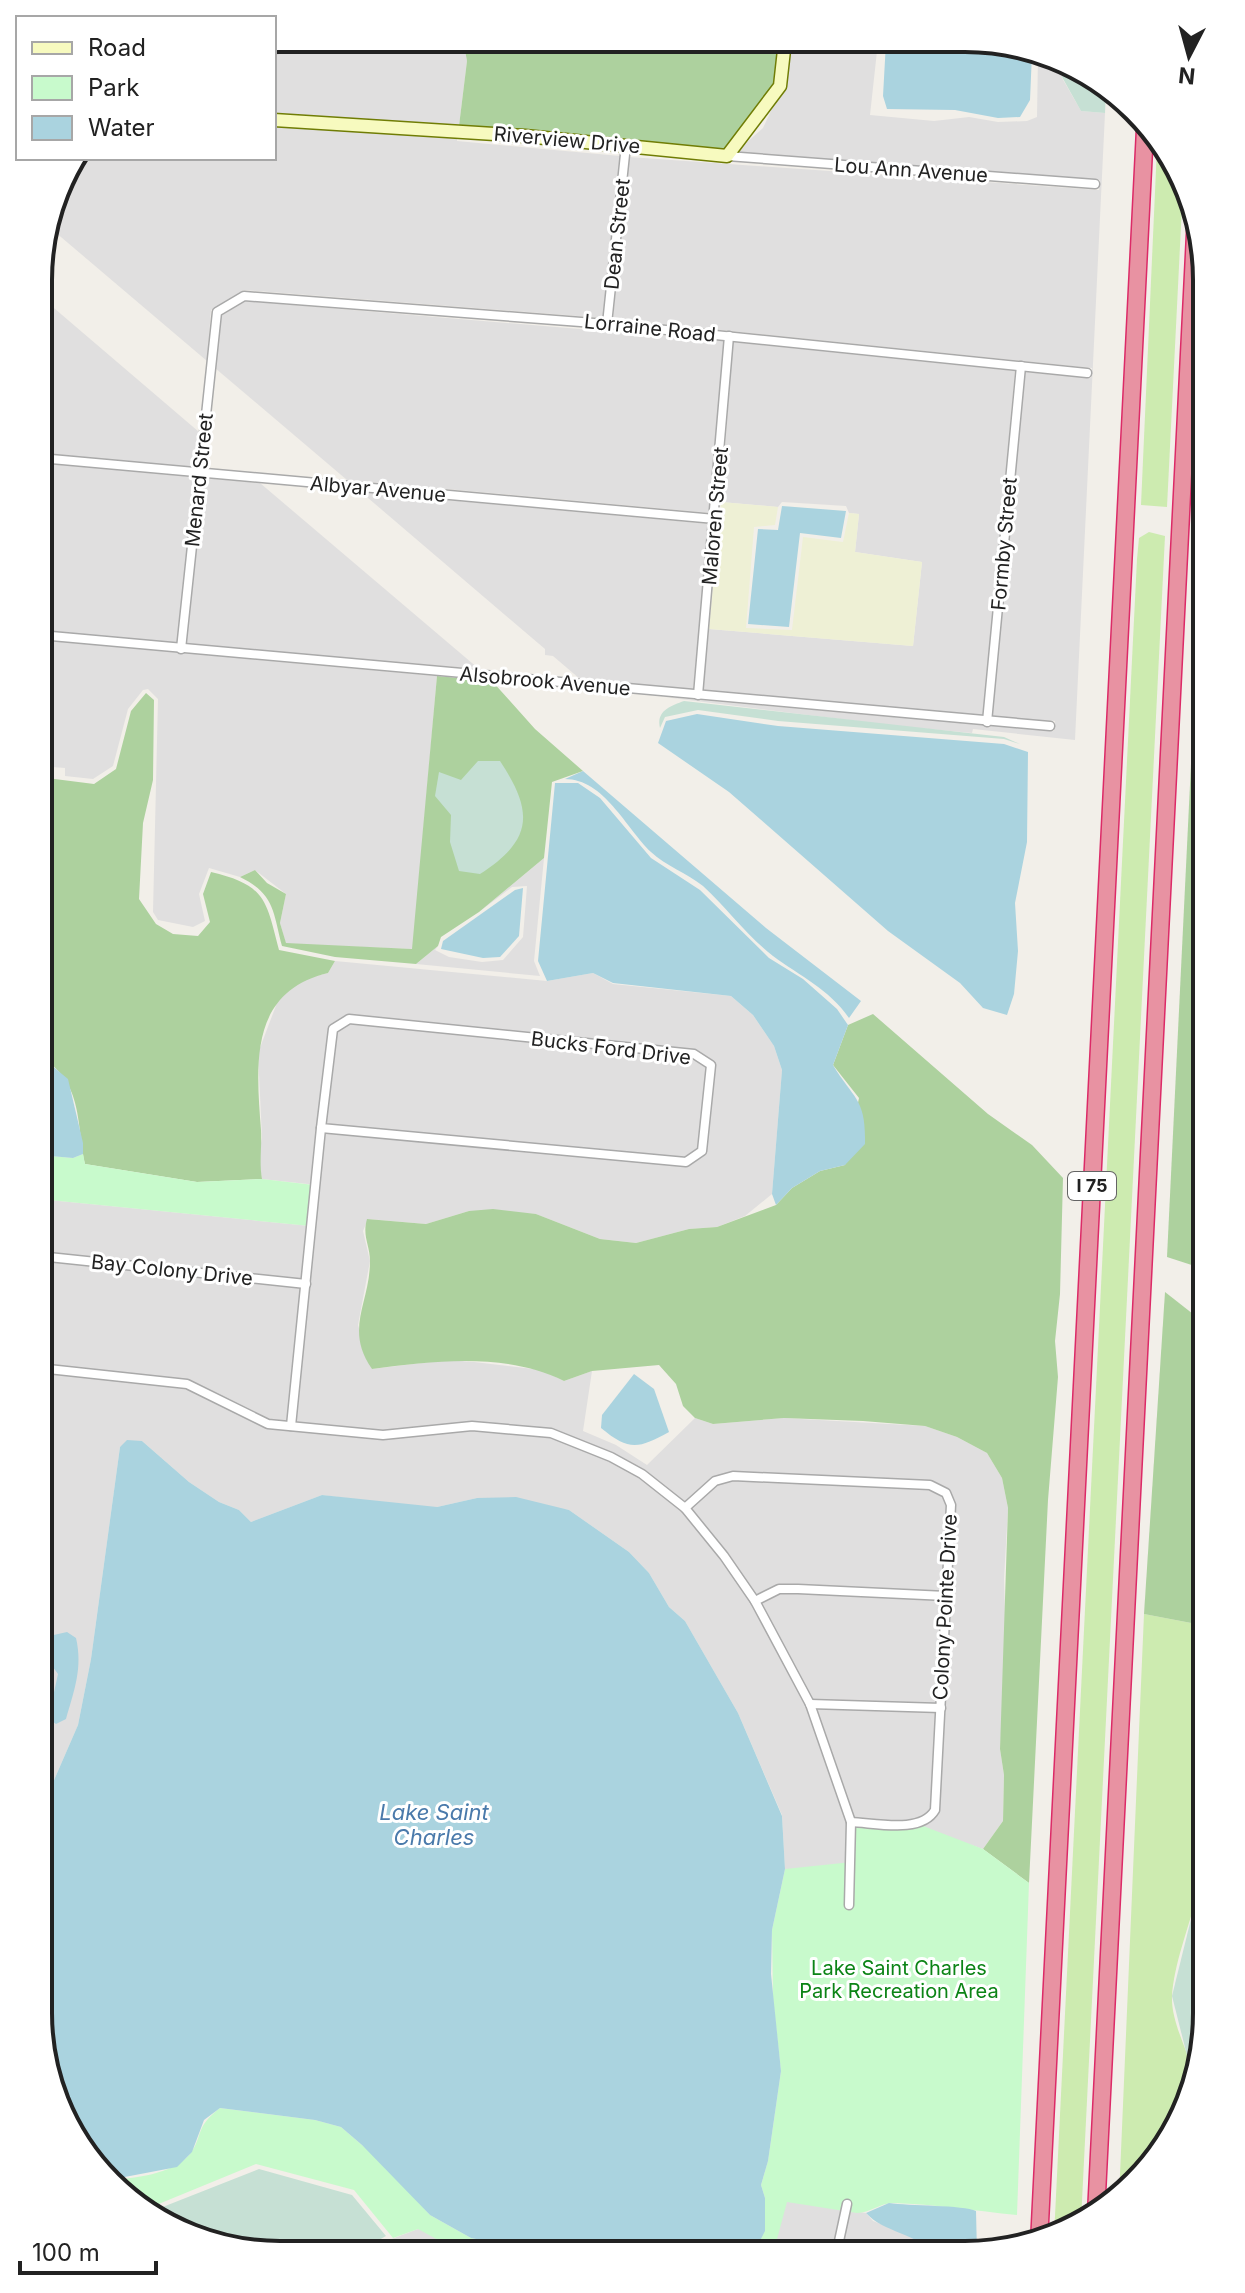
<svg xmlns="http://www.w3.org/2000/svg" width="1245" height="2293" font-family="Inter,sans-serif">
	<rect width="100%" height="100%" fill="#f2efe9"/>
	<g fill="#e0dfdf">
		<polygon points="274,39 463,39 467,61 459,126 274,115"/>
		<polygon points="790,41 878,42 870,115 934,121 969,117 998,122 1027,121 1037,117 1038,56 1063,68 1062,78 1081,111 1105,113 1075,740 973,729 972,733 897,726 664,697 1054,731 1055,721 992,717 1025,372 1091,378 1092,368 613,319 629,157 1099,190 1100,180 736,152 763,128 776,100"/>
		<polygon points="274,125 457,136 457,141 620,156 603,318 244,290 211,310 207,361 48,226 59,186 74,158 274,158"/>
		<polygon points="41,297 199,432 195,467 40,453"/>
		<polygon points="245,301 724,341 711,513 347,480 215,368 221,316"/>
		<polygon points="733,342 1015,371 983,717 703,690 709,629 913,646 922,562 855,552 859,514 849,513 846,506 782,502 778,507 721,502"/>
		<polygon points="40,463 194,477 177,643 40,630"/>
		<polygon points="203,478 260,483 479,669 186,644"/>
		<polygon points="361,492 710,524 693,689 580,679 553,656 545,655 545,649"/>
		<polygon points="1207,524 1207,765 1191,764"/>
		<polygon points="40,640 437,676 413,949 286,944 280,923 286,894 255,870 240,877 209,868 199,894 205,921 193,927 158,920 153,912 158,699 148,689 143,690 128,709 113,766 93,779 65,776 65,768 39,766"/>
		<polygon points="544,858 534,961 540,976 416,964 438,946 435,950 449,957 482,962 503,960 523,937 527,886 512,887 479,912"/>
		<polygon points="335,961 547,981 593,973 613,984 731,996 753,1015 774,1046 782,1070 772,1194 745,1216 717,1227 689,1229 636,1243 600,1239 536,1214 469,1211 426,1224 368,1219 363,1231 370,1261 358,1325 372,1369 446,1360 474,1362 542,1370 564,1381 592,1371 583,1431 616,1445 647,1465 695,1418 713,1424 784,1418 925,1426 957,1437 987,1453 1002,1478 1008,1508 1004,1579 1006,1651 1000,1749 1004,1775 1003,1821 983,1849 931,1831 856,1873 785,1869 782,1815 738,1713 685,1621 669,1607 649,1573 629,1552 569,1510 477,1498 437,1507 417,1507 322,1495 251,1522 239,1510 219,1502 189,1482 142,1441 120,1447 91,1659 78,1725 38,1817 39,1199 310,1226 317,1185 262,1179 258,1157 262,1138 258,1053 280,995 304,979 328,973"/>
		<polygon points="765,2198 866,2213 873,2221 920,2239 938,2255 753,2254"/>
		<polygon points="418,2229 503,2254 376,2253 381,2243"/>
	</g>
	<polygon fill="#eef0d5" points="721,502 778,507 775,525 754,527 746,628 792,630 803,537 843,542 849,513 859,514 855,552 922,562 913,646 709,629"/>
	<g fill="#cdebb0">
		<polygon points="1157,147 1183,186 1167,507 1141,505"/>
		<polygon points="1149,532 1165,536 1081,2221 1054,2236 1137,559 1139,538"/>
		<path d="M 1144,1614 L 1207,1626 L 1206,1900 L 1196,1899 C 1188,1929 1174,1965 1172,1996 C 1171,2022 1187,2048 1193,2073 C 1202,2113 1145,2172 1119,2198 Z"/>
	</g>
	<g fill="#add19e">
		<polygon points="463,39 781,41 776,84 725,151 459,126 467,61"/>
		<path d="M 437,676 L 492,681 L 535,729 L 583,771 L 552,782 L 544,858 L 479,912 L 441,937 L 438,946 L 416,964 L 335,957 L 282,946 C 273,912 275,894 240,877 L 255,870 L 267,883 L 286,894 L 280,923 L 286,943 L 412,949 Z"/>
		<path d="M 146,693 L 154,700 L 153,780 L 143,823 L 139,899 L 156,924 L 173,934 L 198,936 L 210,922 L 203,894 L 211,872 C 266,885 266,900 279,950 L 335,961 L 328,973 C 249,992 256,1064 261,1130 C 262,1147 259,1162 262,1179 L 197,1182 L 85,1164 C 76,1118 83,1083 39,1055 L 39,897 L 45,857 L 39,851 L 39,777 L 94,784 L 116,769 L 131,711 Z"/>
		<polygon points="1191,764 1207,765 1207,1270 1167,1257"/>
		<path d="M 873,1014 L 988,1114 L 1032,1145 L 1063,1178 L 1060,1294 L 1055,1341 L 1058,1377 L 1048,1500 L 1029,1883 L 983,1849 L 1003,1821 L 1004,1775 L 1000,1749 L 1008,1508 L 1002,1478 L 987,1453 L 957,1437 L 925,1426 L 863,1421 L 784,1418 L 713,1424 L 695,1418 L 683,1406 L 676,1384 L 659,1365 L 592,1371 L 564,1381 C 505,1352 435,1361 372,1369 C 344,1328 370,1304 370,1261 C 370,1245 362,1236 367,1219 L 426,1224 L 469,1211 L 493,1209 L 536,1214 L 600,1239 L 636,1243 L 689,1229 L 717,1227 L 776,1205 L 792,1188 L 820,1171 L 845,1165 L 859,1098 L 833,1065 L 848,1025 Z"/>
		<polygon points="1165,1292 1207,1325 1207,1626 1144,1614"/>
	</g>
	<g fill="#c6e0d4">
		<polygon points="1063,68 1106,89 1105,113 1081,111 1062,77"/>
		<path d="M 684,701 L 1004,737 L 1020,744 L 1004,739 L 778,721 L 698,710 L 665,717 L 660,728 C 656,711 670,706 684,701 Z"/>
		<path d="M 478,761 L 500,761 C 534,812 533,840 480,874 L 459,871 L 450,842 L 451,815 L 435,796 L 439,772 L 461,780 Z"/>
		<polygon points="1196,1899 1206,1900 1206,2029 1194,2083 1172,1996"/>
		<polygon points="259,2169 352,2195 386,2236 377,2241 371,2253 248,2253 150,2212"/>
	</g>
	<g fill="#c8facc">
		<polygon points="83,1154 85,1164 197,1182 262,1179 314,1185 310,1226 39,1199 39,1155 73,1158"/>
		<path d="M 851,1822 L 918,1824 L 983,1849 L 1029,1883 L 1017,2215 C 976,2211 934,2204 893,2203 C 880,2203 870,2213 857,2213 L 787,2202 L 773,2254 L 753,2254 L 765,2230 L 765,2198 L 761,2185 L 768,2161 L 781,2071 L 773,1999 L 772,1930 L 785,1869 L 852,1862 Z"/>
		<path d="M 220,2108 L 315,2120 L 341,2127 L 384,2164 L 430,2215 L 471,2238 L 491,2242 L 503,2254 L 464,2254 L 418,2229 L 393,2238 L 354,2190 L 256,2164 L 144,2210 L 132,2205 L 108,2180 C 132,2179 174,2174 190,2154 C 204,2135 194,2128 220,2108 Z"/>
	</g>
	<g fill="#aad3df">
		<polygon points="886,42 1012,43 1032,53 1030,100 1020,117 998,118 955,110 887,109 883,96"/>
		<polygon points="782,506 846,511 841,538 800,533 789,627 748,624 758,529 778,530"/>
		<polygon points="697,714 778,726 1004,744 1028,752 1027,842 1015,903 1018,951 1014,994 1007,1015 983,1008 960,983 888,931 729,792 658,743 666,721"/>
		<path d="M 583,771 L 766,928 L 861,1001 L 849,1018 C 829,989 800,976 773,956 C 747,936 727,908 703,886 C 687,873 666,866 651,852 C 626,828 604,779 565,779 Z"/>
		<path d="M 555,783 L 578,783 L 600,798 L 651,858 L 700,890 L 769,958 L 803,979 L 837,1009 L 848,1025 L 833,1065 C 854,1100 866,1098 865,1144 L 845,1165 L 820,1171 L 792,1188 L 776,1205 L 772,1194 L 782,1070 L 774,1046 L 753,1015 L 731,996 L 613,983 L 593,973 L 547,981 L 538,961 Z"/>
		<polygon points="523,888 519,936 500,957 483,958 441,949 443,941 515,890"/>
		<polygon points="39,1055 68,1079 83,1143 83,1154 73,1158 39,1155"/>
		<path d="M 634,1374 L 654,1389 L 669,1432 C 638,1449 629,1451 601,1428 L 602,1415 Z"/>
		<polygon points="127,1440 142,1441 189,1482 219,1502 239,1510 251,1522 322,1495 437,1507 477,1498 516,1497 569,1510 629,1552 649,1573 669,1607 685,1621 738,1713 782,1816 785,1869 772,1930 771,1974 781,2071 768,2161 761,2185 765,2198 765,2231 753,2254 503,2254 491,2242 471,2238 430,2215 362,2145 341,2127 315,2120 220,2108 204,2120 192,2152 177,2167 109,2180 88,2160 51,2091 38,2013 38,1817 78,1725 91,1659 120,1447"/>
		<path d="M 67,1632 L 76,1638 C 83,1668 74,1691 66,1719 L 56,1724 L 52,1721 L 51,1706 L 58,1674 L 42,1652 L 45,1637 Z"/>
		<path d="M 889,2203 C 908,2206 964,2205 976,2211 L 977,2253 L 938,2255 C 917,2234 883,2232 866,2213 Z"/>
	</g>
	<g fill="none" stroke-linecap="round" stroke-linejoin="round">
		<g stroke="#a9a9a9" stroke-width="11">
			<g id="street">
				<polyline points="727,156 1095,184"/>
				<polyline points="607,324 626,145"/>
				<polyline points="40,458 715,519"/>
				<polyline points="40,635 1050,726"/>
				<polyline points="181,649 217,312 244,296 607,324 1087,373"/>
				<polyline points="698,695 729,336"/>
				<polyline points="987,722 1021,366"/>
				<polygon points="349,1019 694,1054 711,1065 702,1151 686,1162 321,1128 333,1029"/>
				<polyline points="39,1256 306,1284"/>
				<polyline points="39,1368 187,1384 268,1424 383,1435 472,1426 551,1433 611,1457 642,1474 685,1508 724,1556 755,1601 810,1704 851,1822 849,1905"/>
				<polyline points="291,1426 321,1128"/>
				<path d="M 685,1508 L 715,1481 L 733,1476 L 930,1485 L 946,1493 L 951,1505 L 935,1810 C 921,1834 876,1823 851,1822"/>
				<polyline points="755,1601 779,1589 798,1589 946,1596"/>
				<polyline points="810,1704 941,1708"/>
				<polyline points="836,2255 847,2204"/>
			</g>
		</g>
		<g stroke="#707d05" stroke-width="15">
			<g id="secondary">
				<polyline points="274,120 525,136 727,156 780,86 785,41"/>
				<polyline points="40,260 42,243"/>
			</g>
		</g>
		<g stroke="#dc2a67" stroke-width="19">
			<g id="highway">
				<polyline points="1096,2214 1196,214"/>
				<polyline points="1039,2243 1145,129"/>
			</g>
		</g>
		<use href="#street" stroke="#fff" stroke-width="8"/>
		<use href="#secondary" stroke="#f7fabf" stroke-width="12"/>
		<use href="#highway" stroke="#e892a2" stroke-width="16"/>
	</g>
	<g text-anchor="middle" stroke-width="6" stroke-linejoin="round" paint-order="stroke">
		<rect fill="#fff" stroke="#646464" stroke-width="2" x="1068" y="1172" width="48" height="28" rx="6"/>
		<g font-size="18" font-weight="bold" fill="#222">
			<text x="1092" y="1192">I 75</text>
		</g>
		<g font-size="20" fill="#222" stroke="#fff">
			<text transform="translate(567 140) rotate(5)" y="7">Riverview Drive</text>
			<text transform="translate(911 170) rotate(4)" y="7">Lou Ann Avenue</text>
			<text transform="translate(617 234) rotate(-84)" y="7">Dean Street</text>
			<text transform="translate(650 328) rotate(6)" y="7">Lorraine Road</text>
			<text transform="translate(199 480) rotate(-84)" y="7">Menard Street</text>
			<text transform="translate(378 489) rotate(5)" y="7">Albyar Avenue</text>
			<text transform="translate(715 516) rotate(-85)" y="7">Maloren Street</text>
			<text transform="translate(1004 544) rotate(-85)" y="7">Formby Street</text>
			<text transform="translate(545 681) rotate(5)" y="7">Alsobrook Avenue</text>
			<text transform="translate(611 1048) rotate(7)" y="7">Bucks Ford Drive</text>
			<text transform="translate(172 1270) rotate(6)" y="7">Bay Colony Drive</text>
			<text transform="translate(945 1607) rotate(-87)" y="7">Colony Pointe Drive</text>
		</g>
		<g font-size="20" fill="#0c8416" stroke="#fff">
			<text x="899" y="1975">Lake Saint Charles<tspan x="899" dy="23">Park Recreation Area</tspan></text>
		</g>
		<g font-size="22" font-style="italic" fill="#4a7aab" stroke="#fff">
			<text x="434" y="1820">Lake Saint<tspan x="434" dy="25">Charles</tspan></text>
		</g>
	</g>
	<path d="M0 0H1245V2293H0ZM280 52H965A228 228 0 0 1 1193 280V2013A228 228 0 0 1 965 2241H280A228 228 0 0 1 52 2013V280A228 228 0 0 1 280 52Z" fill="#fff" fill-rule="evenodd"/>
	<path fill="none" stroke="#222" stroke-width="4" d="M280 52H965A228 228 0 0 1 1193 280V2013A228 228 0 0 1 965 2241H280A228 228 0 0 1 52 2013V280A228 228 0 0 1 280 52Z"/>
	<rect x="16" y="16" width="260" height="144" fill="#ffffff" stroke="#a7a7a7" stroke-width="2"/>
	<rect x="32" y="42" width="40" height="12" fill="#f7fabf" stroke="#a7a7a7" stroke-width="2"/>
	<text x="88" y="56" font-size="24" fill="#222222">Road</text>
	<rect x="32" y="76" width="40" height="24" fill="#c8facc" stroke="#a7a7a7" stroke-width="2"/>
	<text x="88" y="96" font-size="24" fill="#222222">Park</text>
	<rect x="32" y="116" width="40" height="24" fill="#aad3df" stroke="#a7a7a7" stroke-width="2"/>
	<text x="88" y="136" font-size="24" fill="#222222">Water</text>
	<g transform="translate(1189 56) rotate(186)" stroke="#ffffff" stroke-width="6" paint-order="stroke">
	<path d="M0-6L14 30L0 20L-14 30Z" fill="#222222"/>
	<text y="-12" font-size="22" font-weight="bold" text-anchor="middle" fill="#222222">N</text>
	</g>
	<path d="M20 2261v12h136v-12" fill="none" stroke="#222222" stroke-width="4"/>
	<text x="32" y="2261" font-size="24" fill="#222222" stroke="#ffffff" stroke-width="6" paint-order="stroke">100 m</text>
</svg>
